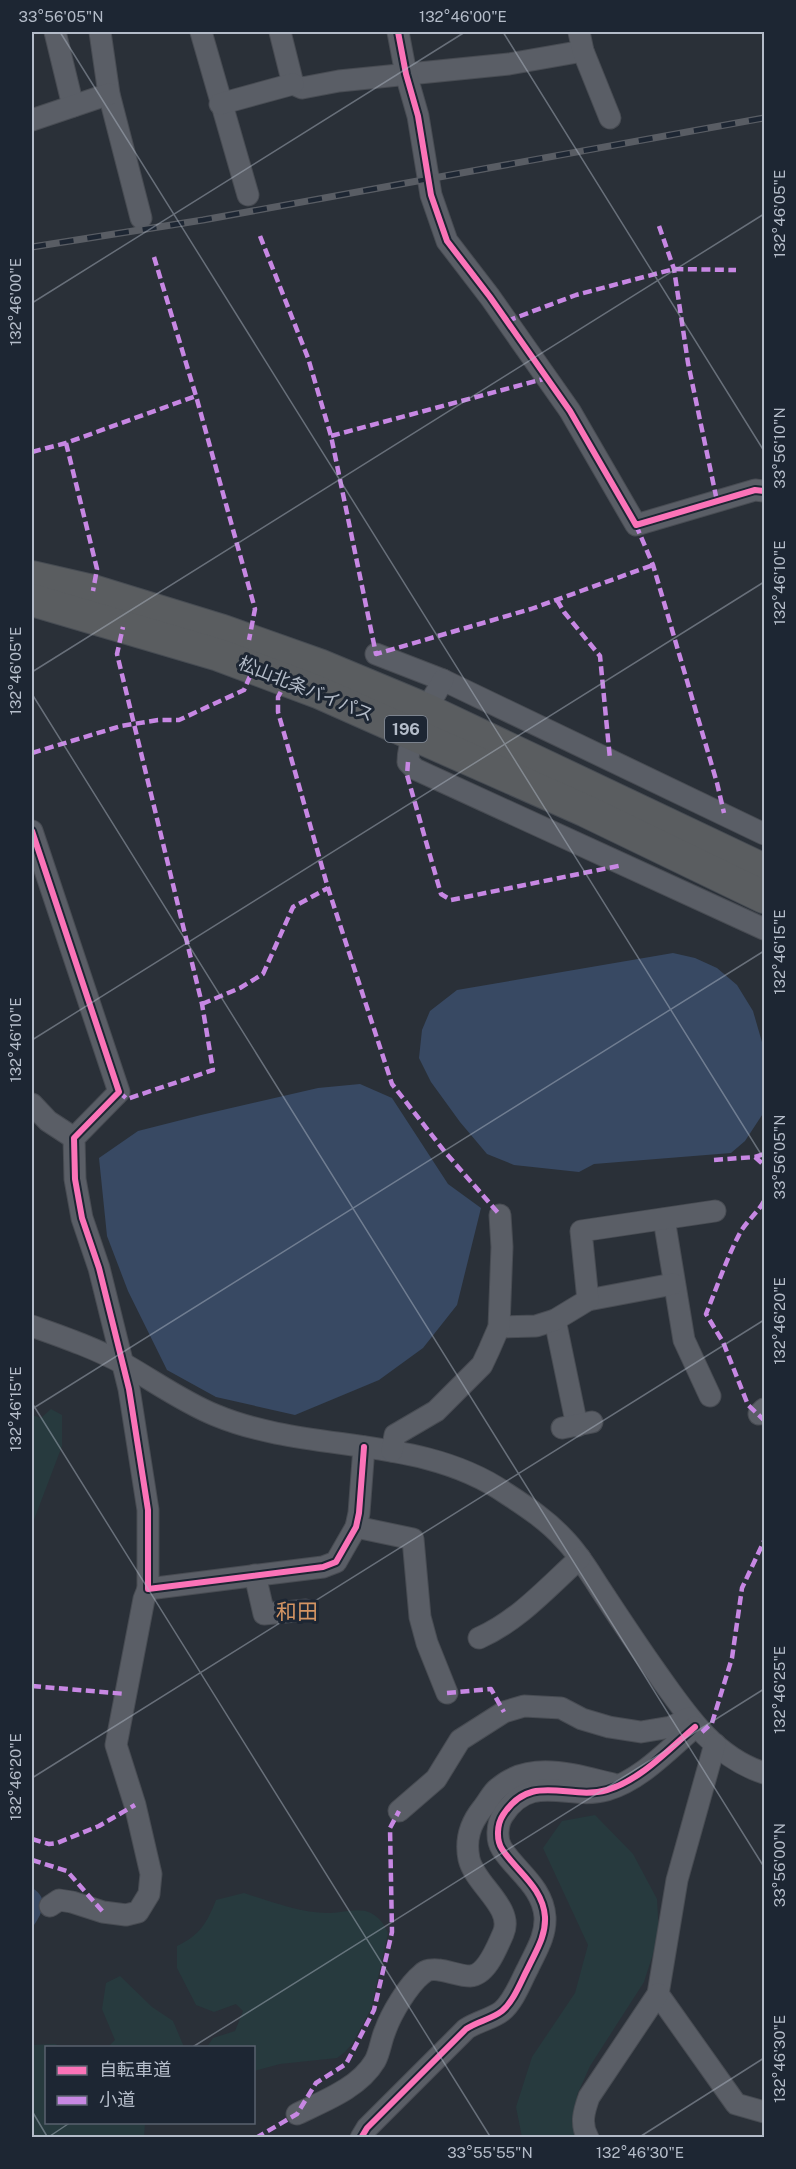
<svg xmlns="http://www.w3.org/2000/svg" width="796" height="2169" font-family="'Public Sans','Noto Sans JP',sans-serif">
	<rect width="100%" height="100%" fill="#2a3038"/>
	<g fill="#273a3e">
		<polygon points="51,1409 62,1415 62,1446 32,1525 32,1415 41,1418"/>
		<polygon points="595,1815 633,1854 657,1899 659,1935 644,1982 590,2066 577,2095 577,2118 587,2137 522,2137 516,2107 532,2057 575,1993 588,1945 543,1848 562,1821"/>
		<path d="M 244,1893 C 268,1901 304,1914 330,1913 C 343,1913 358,1907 371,1913 C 380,1918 384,1924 388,1933 L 371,2009 L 352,2044 L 345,2052 L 337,2058 L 280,2064 L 254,2071 L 254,2048 L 207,2047 L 213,2038 L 235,2031 L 243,2011 L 236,2004 L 214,2012 L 196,2005 L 177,1968 L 177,1946 C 200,1935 207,1923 216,1900 Z"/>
		<polygon points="120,1976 152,2007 173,2021 184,2047 108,2047 115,2040 102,2009 106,1983"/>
		<polygon points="55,2044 62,2047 46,2048 46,2122 145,2123 144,2137 32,2137 32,2045"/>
	</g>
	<g fill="#384963">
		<polygon points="673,953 695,958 717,968 737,985 753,1011 764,1049 764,1112 745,1141 731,1153 594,1164 579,1172 514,1165 487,1154 460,1122 431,1082 419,1058 422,1030 430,1011 457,990"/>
		<polygon points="360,1084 392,1098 448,1184 481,1208 457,1305 423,1348 379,1380 295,1415 216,1397 167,1370 128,1291 107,1236 99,1158 138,1131 201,1115 318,1088"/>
		<path d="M 32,1888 C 51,1899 41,1915 32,1928 Z"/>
	</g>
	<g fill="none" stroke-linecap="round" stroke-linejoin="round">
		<g stroke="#484c53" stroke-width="23">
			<g id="minor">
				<polyline points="55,32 73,106"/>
				<polyline points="100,32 109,94 141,218"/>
				<polyline points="201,32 248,195"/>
				<polyline points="280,32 293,84 302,88 339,81 509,64 583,51"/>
				<polyline points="398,32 406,74 418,116 431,195 447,241 490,297 570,411 636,525 755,490 764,491"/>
				<polyline points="579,32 583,51 610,118"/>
				<polyline points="220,104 293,84"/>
				<polyline points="32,120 109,94"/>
				<polyline points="376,654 443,680 764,834"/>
				<path d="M 443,680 C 430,705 408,734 408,762 L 415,769 L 764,929"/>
				<polyline points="32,831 119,1092 74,1138 75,1179 82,1218 99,1268 129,1389 148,1510 148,1589 323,1567 336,1562 356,1527 359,1513 364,1447"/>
				<polyline points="32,1104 48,1121 74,1138"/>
				<polyline points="664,1219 684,1340 710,1396"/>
				<polyline points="588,1300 673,1284"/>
				<polyline points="555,1320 577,1426"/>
				<path d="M 32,1326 C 63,1337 95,1348 124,1364 C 154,1381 183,1402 215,1415 C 308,1454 422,1434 507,1494 C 527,1507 548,1521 564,1539 C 578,1553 588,1570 599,1587 C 618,1616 637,1645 657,1673 C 686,1714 714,1757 764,1773"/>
				<polyline points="499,1327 536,1326 555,1320 588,1300 581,1231 715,1211"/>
				<polyline points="759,1414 764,1409"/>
				<polyline points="562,1428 592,1422"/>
				<polyline points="392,1451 395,1435 436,1411 482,1365 489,1350 499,1327 502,1247 500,1215"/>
				<polyline points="356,1527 413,1539 420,1617 427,1643 447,1693"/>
				<polyline points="255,1575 264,1614 306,1610"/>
				<path d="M 479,1638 C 518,1621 548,1587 580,1558"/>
				<polyline points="715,1744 677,1880 658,1994 736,2104 764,2112"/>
				<polyline points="399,1811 436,1779 460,1740 504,1712 524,1706 561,1708 582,1719 609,1727 641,1732 671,1727 689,1718"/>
				<polyline points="50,1906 59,1900 72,1902 103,1912 126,1915 138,1912 149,1894 151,1874 135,1805 116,1745 144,1599 148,1589"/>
				<path d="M 297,2114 C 324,2101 359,2088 375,2061 C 380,2052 381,2040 385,2031 C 391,2014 408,1985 422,1974 C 426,1970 433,1969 439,1970 C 448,1971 461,1976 470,1976 C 487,1975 497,1947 503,1934 C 515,1908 475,1885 469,1859 C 465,1839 470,1824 482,1809 C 487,1803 491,1795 496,1790 C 529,1759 574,1775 613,1784"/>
				<path d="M 361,2138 L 367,2128 L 466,2029 C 478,2021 492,2019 502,2011 C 514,2001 521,1981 528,1968 C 536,1951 546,1936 545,1917 C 543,1887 516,1871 502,1849 C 496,1840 497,1824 503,1815 C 531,1771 569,1801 607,1790 C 641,1780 669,1749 695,1727"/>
				<path d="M 588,2138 C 580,2124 584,2111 589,2097 L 658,1994"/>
			</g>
		</g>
		<g stroke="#474c53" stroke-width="34">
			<g id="highway">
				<polyline points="32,577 93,591 223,631 319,665 427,710 764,870"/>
				<polyline points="32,600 219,655 318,692 586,811 764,897"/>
			</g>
		</g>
		<use href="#minor" stroke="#5a5e66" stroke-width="21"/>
		<use href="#highway" stroke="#5a5d60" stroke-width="32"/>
		<g stroke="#595d64" stroke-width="7">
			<polyline id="rail" points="32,247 203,220 764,118"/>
		</g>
		<use href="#rail" stroke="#1d2633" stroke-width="4.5" stroke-dasharray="14" stroke-linecap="butt"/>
		<g stroke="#c787e3" stroke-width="4.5" stroke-dasharray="9 4.5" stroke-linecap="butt">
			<polyline points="659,226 674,269 688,363 717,501"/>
			<polyline points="260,236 308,358 331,436 376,654 531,609 653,565"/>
			<polyline points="154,257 196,396 255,609 249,640"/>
			<polyline points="507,321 576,295 674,269 736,270"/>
			<polyline points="331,436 547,378"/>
			<polyline points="66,443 97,569 93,591"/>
			<polyline points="32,452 66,443 196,396"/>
			<polyline points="636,525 653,565 717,783 724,813"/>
			<polyline points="557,600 564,612 600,656 610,759"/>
			<polyline points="287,680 278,697 278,712 328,888 392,1084 445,1152 500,1215"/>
			<polyline points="32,753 121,726 158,720 179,720 244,690 254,667"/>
			<polyline points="408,762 407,775 441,894 451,900 623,865"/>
			<polyline points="202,1004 240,988 263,974 293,907 328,888"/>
			<polyline points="119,1092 127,1099 213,1070 202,1004 117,654 123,627"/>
			<polyline points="755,1157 764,1165"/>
			<polyline points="714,1160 755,1157 764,1154"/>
			<path d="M 764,1201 C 758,1212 748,1220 741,1231 C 727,1257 717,1287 706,1314 L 723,1342 L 748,1405 L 764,1420"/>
			<polyline points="32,1686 126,1694"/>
			<polyline points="447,1693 491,1689 504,1712"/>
			<polyline points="702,1732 712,1723 732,1658 742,1588 764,1541"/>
			<polyline points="32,1839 49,1844 57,1843 99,1826 135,1805"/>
			<polyline points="32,1860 67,1871 103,1912"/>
			<polyline points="256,2138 297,2114 316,2083 346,2064 374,2010 392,1932 390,1828 399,1811"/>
		</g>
		<g stroke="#1d2633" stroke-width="10">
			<g id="cycleway">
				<polyline points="398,32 406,74 418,116 431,195 447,241 490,297 570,411 636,525 755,490 764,491"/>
				<polyline points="32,831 119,1092 74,1138 75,1179 82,1218 99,1268 129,1389 148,1510 148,1589 323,1567 336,1562 356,1527 359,1513 364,1447"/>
				<path d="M 361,2138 L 367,2128 L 466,2029 C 478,2021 492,2019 502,2011 C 514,2001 521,1981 528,1968 C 536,1951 546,1936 545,1917 C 543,1887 516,1871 502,1849 C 496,1840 497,1824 503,1815 C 531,1771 569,1801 607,1790 C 641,1780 669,1749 695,1727"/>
			</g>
		</g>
		<use href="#cycleway" stroke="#fb73b8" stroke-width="6"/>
	</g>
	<path fill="none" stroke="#b4bcc9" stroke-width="1.5" stroke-opacity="0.45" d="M 60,32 L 764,1159M 503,32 L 764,451M 32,303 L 465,32M 32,672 L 764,214M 32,694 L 764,1867M 32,1040 L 764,582M 32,1403 L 491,2138M 32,1409 L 764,951M 32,1778 L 764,1320M 191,2048 L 764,1689M 32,2111 L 48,2138M 47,2138 L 71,2122M 638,2138 L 764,2058"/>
	<g text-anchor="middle" stroke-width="6" stroke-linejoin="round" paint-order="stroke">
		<rect fill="#1d2633" stroke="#878f9c" stroke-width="1.5" x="385" y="716" width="42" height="26" rx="4.5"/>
		<g font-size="16" font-weight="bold" fill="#b4bcc9">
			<text x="406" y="735">196</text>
		</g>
		<g font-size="18" fill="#b4bcc9" stroke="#1d2633">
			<text transform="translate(306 689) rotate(22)" y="6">松山北条バイパス</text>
		</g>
		<g font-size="21" fill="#d59563" stroke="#1d2633">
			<text x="297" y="1619">和田</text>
		</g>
	</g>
	<rect width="796" height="2169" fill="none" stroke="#1d2633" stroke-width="66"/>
	<rect x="45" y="2046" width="210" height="78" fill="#1d2633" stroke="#59626f" stroke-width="1.5"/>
	<rect x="57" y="2066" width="30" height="9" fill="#fb73b8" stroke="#59626f" stroke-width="1.5"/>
	<text x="99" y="2076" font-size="18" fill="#b4bcc9">自転車道</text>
	<rect x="57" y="2096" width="30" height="9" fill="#c787e3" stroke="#59626f" stroke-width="1.5"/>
	<text x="99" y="2106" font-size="18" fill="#b4bcc9">小道</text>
	<rect x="33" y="33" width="730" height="2103" fill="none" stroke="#b4bcc9" stroke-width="2"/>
	<g font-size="15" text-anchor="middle" fill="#b4bcc9">
		<text x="61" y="22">33°56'05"N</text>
		<text x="463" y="22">132°46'00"E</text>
		<text transform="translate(780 214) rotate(-90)" y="5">132°46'05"E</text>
		<text transform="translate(16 302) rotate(-90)" y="5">132°46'00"E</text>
		<text transform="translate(780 448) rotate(-90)" y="5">33°56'10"N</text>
		<text transform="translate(780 583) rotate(-90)" y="5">132°46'10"E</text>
		<text transform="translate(16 671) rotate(-90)" y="5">132°46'05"E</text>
		<text transform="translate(780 952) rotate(-90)" y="5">132°46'15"E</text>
		<text transform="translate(16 1040) rotate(-90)" y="5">132°46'10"E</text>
		<text transform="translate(780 1157) rotate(-90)" y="5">33°56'05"N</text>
		<text transform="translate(780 1321) rotate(-90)" y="5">132°46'20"E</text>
		<text transform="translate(16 1409) rotate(-90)" y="5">132°46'15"E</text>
		<text transform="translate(780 1690) rotate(-90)" y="5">132°46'25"E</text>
		<text transform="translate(16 1777) rotate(-90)" y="5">132°46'20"E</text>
		<text transform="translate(780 1865) rotate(-90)" y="5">33°56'00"N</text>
		<text transform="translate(780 2059) rotate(-90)" y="5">132°46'30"E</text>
		<text x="490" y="2158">33°55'55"N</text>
		<text x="640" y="2158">132°46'30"E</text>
	</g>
</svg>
